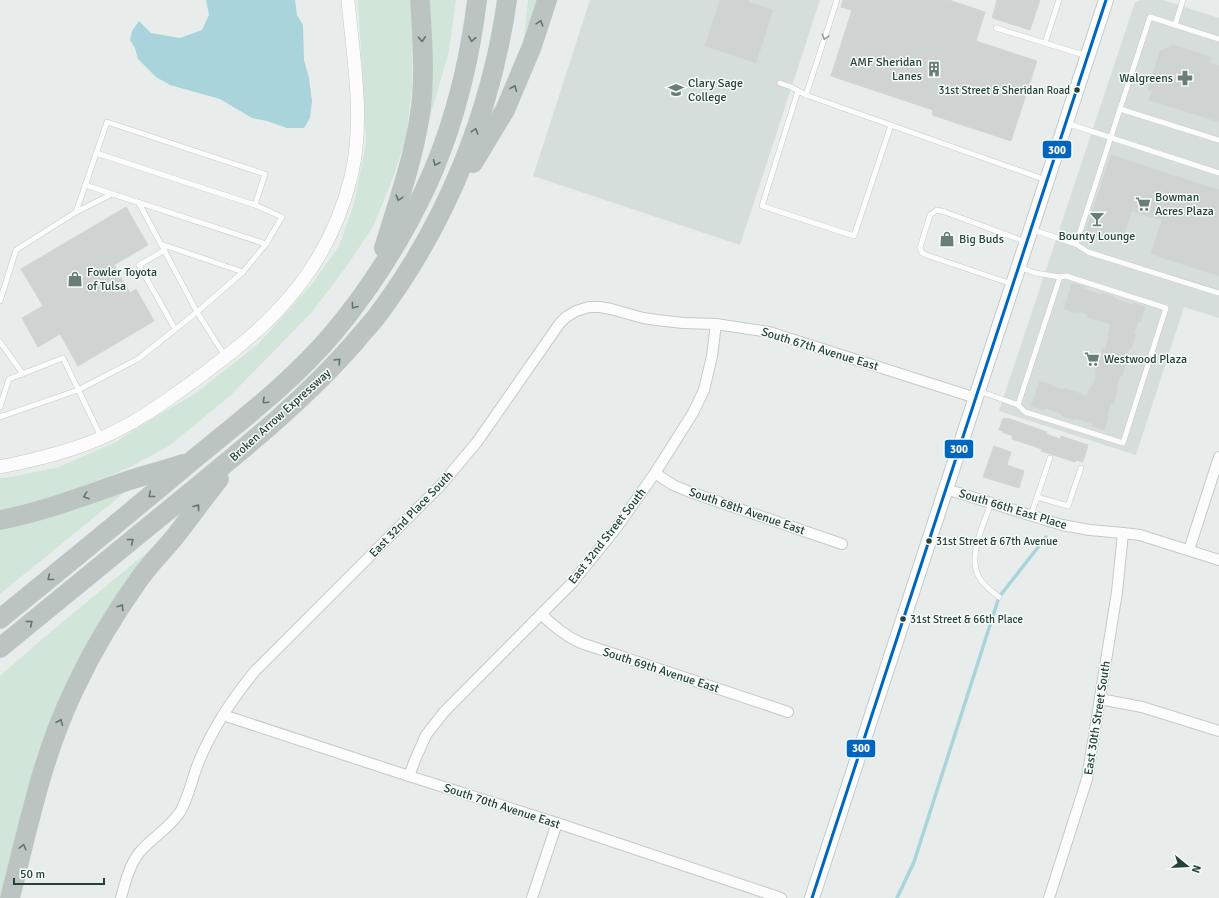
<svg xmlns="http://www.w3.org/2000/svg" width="1219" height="898" font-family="Signika,sans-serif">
	<rect width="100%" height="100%" fill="#e8edeb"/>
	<g fill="#d6dedb">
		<polygon points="590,0 820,0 740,245 533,176"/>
		<polygon points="1140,0 1163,0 1219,18 1219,318 1184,307 1136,455 999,411 1135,2"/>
	</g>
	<g fill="#d1e6d8">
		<polygon points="358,0 411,0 413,10 412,89 406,139 391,183 373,227 346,267 312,312 230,396 169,446 130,467 76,490 26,505 0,510 0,478 11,477 59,467 114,443 157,416 196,393 258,344 312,284 339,246 354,204 366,142"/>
		<polygon points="425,0 456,0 449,51 428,124 423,122"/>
		<polygon points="528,0 542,0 523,44"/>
		<polygon points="124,489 124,493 0,594 0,527"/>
		<polygon points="157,544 98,629 5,898 0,898 0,676 47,635"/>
	</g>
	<polygon fill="#a9d4db" points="206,0 295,0 297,15 303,25 304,60 309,78 312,101 310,118 304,128 287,128 267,121 252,118 220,99 170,85 156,77 138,59 135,48 130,40 132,31 139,21 151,33 180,38 202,30 209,15"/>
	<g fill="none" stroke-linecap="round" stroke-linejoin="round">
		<polyline stroke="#a9d4db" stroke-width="3.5" points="897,898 914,862 999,597 1046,537"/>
	</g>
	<g fill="#cfd4d2" stroke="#d1d6d4">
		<polygon points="720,0 749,0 748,2 773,10 756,63 705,46"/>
		<polygon points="843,0 949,0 985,12 976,41 964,37 961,46 841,7"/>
		<polygon points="997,0 1040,0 1030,30 992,18"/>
		<polygon points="852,10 961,46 964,37 1037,61 1011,141 932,115 933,110 831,76"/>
		<polygon points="1173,45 1211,57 1209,63 1219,66 1219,122 1149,100 1152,91 1148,89 1160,51"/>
		<polygon points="1111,155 1147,167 1121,243 1086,231"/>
		<polygon points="1147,167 1219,190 1219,276 1151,254 1162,220 1132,211"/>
		<polygon points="126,207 148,245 114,265 130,293 136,289 154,321 78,366 60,334 38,347 22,318 43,306 21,269"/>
		<polygon points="1072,283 1084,287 1084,289 1102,295 1102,293 1115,297 1115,299 1132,305 1133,303 1145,307 1140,322 1138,321 1134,333 1136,334 1131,349 1129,348 1125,360 1127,361 1122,376 1120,376 1116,388 1118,389 1113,404 1111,403 1107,415 1109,415 1104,430 1092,426 1093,424 1075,418 1074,420 1062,416 1062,414 1045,408 1044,410 1031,406 1040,381 1052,385 1052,386 1063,390 1064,388 1087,396 1090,387 1092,387 1097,373 1095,372 1103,348 1105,349 1109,335 1108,334 1111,324 1087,317 1088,315 1077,311 1076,313 1064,309"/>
		<polygon points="1003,418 1007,419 1007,418 1047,432 1042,449 1012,439 1013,436 1002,432 1003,431 999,430"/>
		<polygon points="1046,434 1060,439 1061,436 1088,445 1083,462 1076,460 1075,462 1041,451"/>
		<polygon points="994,446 1011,452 1007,465 1024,471 1019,488 983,477"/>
	</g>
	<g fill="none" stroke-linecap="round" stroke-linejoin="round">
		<g stroke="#c5cac8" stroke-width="6">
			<g id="service">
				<polyline points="1175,25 1183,0"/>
				<polyline points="996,28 1087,56"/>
				<polyline points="1045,43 1059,0"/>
				<polyline points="780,83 791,87 806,95 1046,180"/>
				<polyline points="798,91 762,206 854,236 891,125"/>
				<polyline points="806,95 837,0"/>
				<polyline points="1120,109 1219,140"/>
				<polyline points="1066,123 1219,173"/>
				<polyline points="96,153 255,205"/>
				<polyline points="85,185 266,244"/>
				<polyline points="139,203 197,312 225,356"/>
				<polyline points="76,212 112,194"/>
				<polyline points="1033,230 1076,244 1088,252 1219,293"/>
				<polyline points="161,244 243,272"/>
				<polyline points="1076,244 1150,17 1219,39"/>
				<polyline points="165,250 139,265 175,329"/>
				<polyline points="1012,284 929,256 922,253 920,248 930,215 937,210 945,212 1026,242"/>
				<polyline points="0,301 16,250 76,212 107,122 265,174 255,205 282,217 266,244 243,272 197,312 138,359 78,390 0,417"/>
				<polyline points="0,342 23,374"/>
				<polyline points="979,391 1018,405 1060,277 1035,273 1019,267"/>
				<polyline points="1018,405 1025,412 1123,443 1166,308 1066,276 1060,277"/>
				<polyline points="0,407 9,379 63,358 101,437"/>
				<polyline points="1037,497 1068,506 1081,468"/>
				<path d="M 991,503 C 984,524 967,556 979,577 C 983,585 992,591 999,597"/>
				<polyline points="1031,515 1050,458"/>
			</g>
		</g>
		<g stroke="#c5cac8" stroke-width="12">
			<g id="minor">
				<polyline points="655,473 673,485 690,492 842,544"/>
				<polyline points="946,489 1062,525 1090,530 1123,533 1140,535 1219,560"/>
				<polyline points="1189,550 1219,457"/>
				<path d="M 542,615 C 554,626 565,636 581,643 L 788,712"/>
				<polyline points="1100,699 1142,707 1219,731"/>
				<polyline points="223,715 409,776 557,823 781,898"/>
				<polyline points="409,776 415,760 426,735 444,712 572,583 617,527 655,473 693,413 704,390 712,356 716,324"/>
				<path d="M 121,898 C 125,883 129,866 139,853 C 151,838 169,829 180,812 C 189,797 192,778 199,761 C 213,728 232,699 255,671 L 441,485 L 477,442 L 560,323 L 566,317 L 576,311 L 589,307 L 600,307 L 611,309 L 643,318 L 657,320 L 683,323 L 716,324 L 769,332 L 976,398"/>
				<polyline points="532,898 557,823"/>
				<polyline points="1049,898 1087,779 1117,592 1123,533"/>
			</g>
		</g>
		<g stroke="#c5cac8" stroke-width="14">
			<path id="tertiary" d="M 0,467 C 34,460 69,452 101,438 C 133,425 163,403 191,383 C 222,360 253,337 279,309 C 314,272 339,226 351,177 C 365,119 353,58 348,0"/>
		</g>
		<g stroke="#c3cbc8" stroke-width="16">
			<path id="secondary" d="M 812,898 C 910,599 1008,299 1106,0"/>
		</g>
		<g stroke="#c3ccc9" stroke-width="20">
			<g id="motorway">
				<polyline points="473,163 505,110 532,46 547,0"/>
				<path d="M 384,248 C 398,202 415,155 421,107 C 425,71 422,35 420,0"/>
				<path d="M 0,520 C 42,512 81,497 121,483 C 141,476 162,471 183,464"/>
				<path d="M 0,619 C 65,566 130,513 194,459 C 243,419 294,380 335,331 C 379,278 420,210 443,146 C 460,99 471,50 477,0"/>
				<path d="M 0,648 C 66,594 132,540 198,486 C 253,441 308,396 355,342 C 362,333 370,325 377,316 C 446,224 491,114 507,0"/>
				<path d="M 10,898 C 28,828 42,756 74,690 C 92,651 115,613 140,578 C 150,564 162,552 173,539 C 189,519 203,499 219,479"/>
			</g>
		</g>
		<use href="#service" stroke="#fcfcfc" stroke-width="5"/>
		<use href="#minor" stroke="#fcfcfc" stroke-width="10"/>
		<use href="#tertiary" stroke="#fcfcfc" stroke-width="13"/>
		<use href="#secondary" stroke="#fcfcfc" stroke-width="14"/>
		<use href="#motorway" stroke="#bcc4c2" stroke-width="19"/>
		<g stroke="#f7fbf9" stroke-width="6">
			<polyline id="bus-1" points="812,898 1106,0"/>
		</g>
		<use href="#bus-1" stroke="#0065bd" stroke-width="3"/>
	</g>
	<defs><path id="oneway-chevron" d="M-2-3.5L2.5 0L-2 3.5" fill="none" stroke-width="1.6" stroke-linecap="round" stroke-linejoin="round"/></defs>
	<g stroke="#617670">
		<use href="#oneway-chevron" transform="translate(540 23) rotate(-72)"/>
		<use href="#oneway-chevron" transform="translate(422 39) rotate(87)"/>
		<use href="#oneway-chevron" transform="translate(472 39) rotate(100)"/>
		<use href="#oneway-chevron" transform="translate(514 88) rotate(-67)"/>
		<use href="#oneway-chevron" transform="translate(475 131) rotate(-72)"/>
		<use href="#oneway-chevron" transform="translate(436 163) rotate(113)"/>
		<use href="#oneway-chevron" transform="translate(399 198) rotate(106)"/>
		<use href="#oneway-chevron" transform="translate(354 306) rotate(127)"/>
		<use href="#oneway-chevron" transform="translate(338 361) rotate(-46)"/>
		<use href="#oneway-chevron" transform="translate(265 401) rotate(137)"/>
		<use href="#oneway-chevron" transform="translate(151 495) rotate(141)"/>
		<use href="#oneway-chevron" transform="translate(86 496) rotate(161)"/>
		<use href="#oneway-chevron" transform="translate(197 507) rotate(-53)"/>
		<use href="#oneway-chevron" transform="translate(131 541) rotate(-39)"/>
		<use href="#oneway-chevron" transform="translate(50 578) rotate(141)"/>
		<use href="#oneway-chevron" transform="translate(121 607) rotate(-57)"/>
		<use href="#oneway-chevron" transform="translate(30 623) rotate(-39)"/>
		<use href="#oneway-chevron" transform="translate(60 722) rotate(-67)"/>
		<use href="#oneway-chevron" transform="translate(23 847) rotate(-76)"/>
	</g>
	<use stroke="#909f9b" href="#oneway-chevron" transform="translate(825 37) rotate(108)"/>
	<defs>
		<g id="building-bare" transform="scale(1.2)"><path d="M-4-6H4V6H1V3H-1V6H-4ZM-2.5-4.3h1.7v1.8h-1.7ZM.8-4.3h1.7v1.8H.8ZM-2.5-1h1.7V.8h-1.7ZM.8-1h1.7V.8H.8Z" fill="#697e78" stroke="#f7fbf9" stroke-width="2.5" paint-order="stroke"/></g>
		<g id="pharmacy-bare" transform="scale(1.2)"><path d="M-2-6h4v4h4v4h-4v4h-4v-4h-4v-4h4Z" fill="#697e78" stroke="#f7fbf9" stroke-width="2.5" paint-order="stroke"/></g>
		<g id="university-bare" transform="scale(1.2)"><path d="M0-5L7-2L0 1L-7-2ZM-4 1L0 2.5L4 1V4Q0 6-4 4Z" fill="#697e78" stroke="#f7fbf9" stroke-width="2.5" paint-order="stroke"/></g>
		<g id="supermarket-bare" transform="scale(1.2)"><path d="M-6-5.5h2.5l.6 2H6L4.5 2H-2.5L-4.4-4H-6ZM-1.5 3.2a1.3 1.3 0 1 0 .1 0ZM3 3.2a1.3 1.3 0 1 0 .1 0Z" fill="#697e78" stroke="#f7fbf9" stroke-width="2.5" paint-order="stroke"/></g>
		<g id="bar-bare" transform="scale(1.2)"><path d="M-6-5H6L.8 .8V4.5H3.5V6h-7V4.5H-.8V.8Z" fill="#697e78" stroke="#f7fbf9" stroke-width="2.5" paint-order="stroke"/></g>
		<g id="shop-bare" transform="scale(1.2)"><path d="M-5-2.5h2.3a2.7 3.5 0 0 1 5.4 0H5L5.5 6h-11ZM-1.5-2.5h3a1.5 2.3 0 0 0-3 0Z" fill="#697e78" stroke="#f7fbf9" stroke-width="2.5" paint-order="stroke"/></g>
	</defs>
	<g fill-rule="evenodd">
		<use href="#building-bare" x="934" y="69"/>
		<use href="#pharmacy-bare" x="1185" y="78"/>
		<use href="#university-bare" x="676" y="90"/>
		<use href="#supermarket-bare" x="1143" y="204"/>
		<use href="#bar-bare" x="1097" y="219"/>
		<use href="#shop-bare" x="947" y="239"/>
		<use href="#shop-bare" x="75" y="279"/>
		<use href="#supermarket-bare" x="1092" y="359"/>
	</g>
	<g fill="#24423a" stroke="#f7fbf9" stroke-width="1.5">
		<circle cx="1077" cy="90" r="3.5"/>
		<circle cx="929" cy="541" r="3.5"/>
		<circle cx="903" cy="619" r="3.5"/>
	</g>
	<g text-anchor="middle" stroke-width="3" stroke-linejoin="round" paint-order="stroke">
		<g font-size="11" fill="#24423a" stroke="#f7fbf9" text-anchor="start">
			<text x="1070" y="94" text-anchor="end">31st Street &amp; Sheridan Road</text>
			<text x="936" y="545">31st Street &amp; 67th Avenue</text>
			<text x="910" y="623">31st Street &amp; 66th Place</text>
		</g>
		<g font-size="12" fill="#24423a" stroke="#f7fbf9" text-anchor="start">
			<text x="922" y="66" text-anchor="end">AMF Sheridan<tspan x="922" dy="14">Lanes</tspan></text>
			<text x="1173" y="82" text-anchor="end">Walgreens</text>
			<text x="688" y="87">Clary Sage<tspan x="688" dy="14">College</tspan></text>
			<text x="1155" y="201">Bowman<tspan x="1155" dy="14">Acres Plaza</tspan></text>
			<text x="1097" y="240" text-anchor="middle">Bounty Lounge</text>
			<text x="959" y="243">Big Buds</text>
			<text x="87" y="276">Fowler Toyota<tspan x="87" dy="14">of Tulsa</tspan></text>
			<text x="1104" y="363">Westwood Plaza</text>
		</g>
		<g font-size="12" fill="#24423a" stroke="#f7fbf9">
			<text transform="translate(820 349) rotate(17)" y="4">South 67th Avenue East</text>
			<text transform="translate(280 415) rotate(-42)" y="4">Broken Arrow Expressway</text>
			<text transform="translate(1013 509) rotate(17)" y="4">South 66th East Place</text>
			<text transform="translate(747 511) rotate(19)" y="4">South 68th Avenue East</text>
			<text transform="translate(411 514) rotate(-46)" y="4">East 32nd Place South</text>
			<text transform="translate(607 536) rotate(-52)" y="4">East 32nd Street South</text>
			<text transform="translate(661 670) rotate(18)" y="4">South 69th Avenue East</text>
			<text transform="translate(1097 718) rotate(-81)" y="4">East 30th Street South</text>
			<text transform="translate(502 806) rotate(18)" y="4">South 70th Avenue East</text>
		</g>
	</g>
	<g stroke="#f7fbf9" stroke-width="1.5">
		<rect x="1042" y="140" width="30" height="19" rx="4" fill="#0065bd"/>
		<rect x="944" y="439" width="30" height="20" rx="4" fill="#0065bd"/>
		<rect x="846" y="739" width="30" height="19" rx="4" fill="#0065bd"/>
	</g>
	<g font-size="11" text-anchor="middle" font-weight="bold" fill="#fff">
		<text x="1057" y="154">300</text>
		<text x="959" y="453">300</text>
		<text x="861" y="752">300</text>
	</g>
	<g transform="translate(1187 866) rotate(108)" stroke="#f7fbf9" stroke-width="3" paint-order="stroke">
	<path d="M0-3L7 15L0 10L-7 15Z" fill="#24423a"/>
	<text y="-6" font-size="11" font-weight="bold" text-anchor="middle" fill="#24423a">N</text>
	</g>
	<path d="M14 878v6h90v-6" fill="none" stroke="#24423a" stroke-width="2"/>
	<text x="20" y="878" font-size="12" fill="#24423a" stroke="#f7fbf9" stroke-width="3" paint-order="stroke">50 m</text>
</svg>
